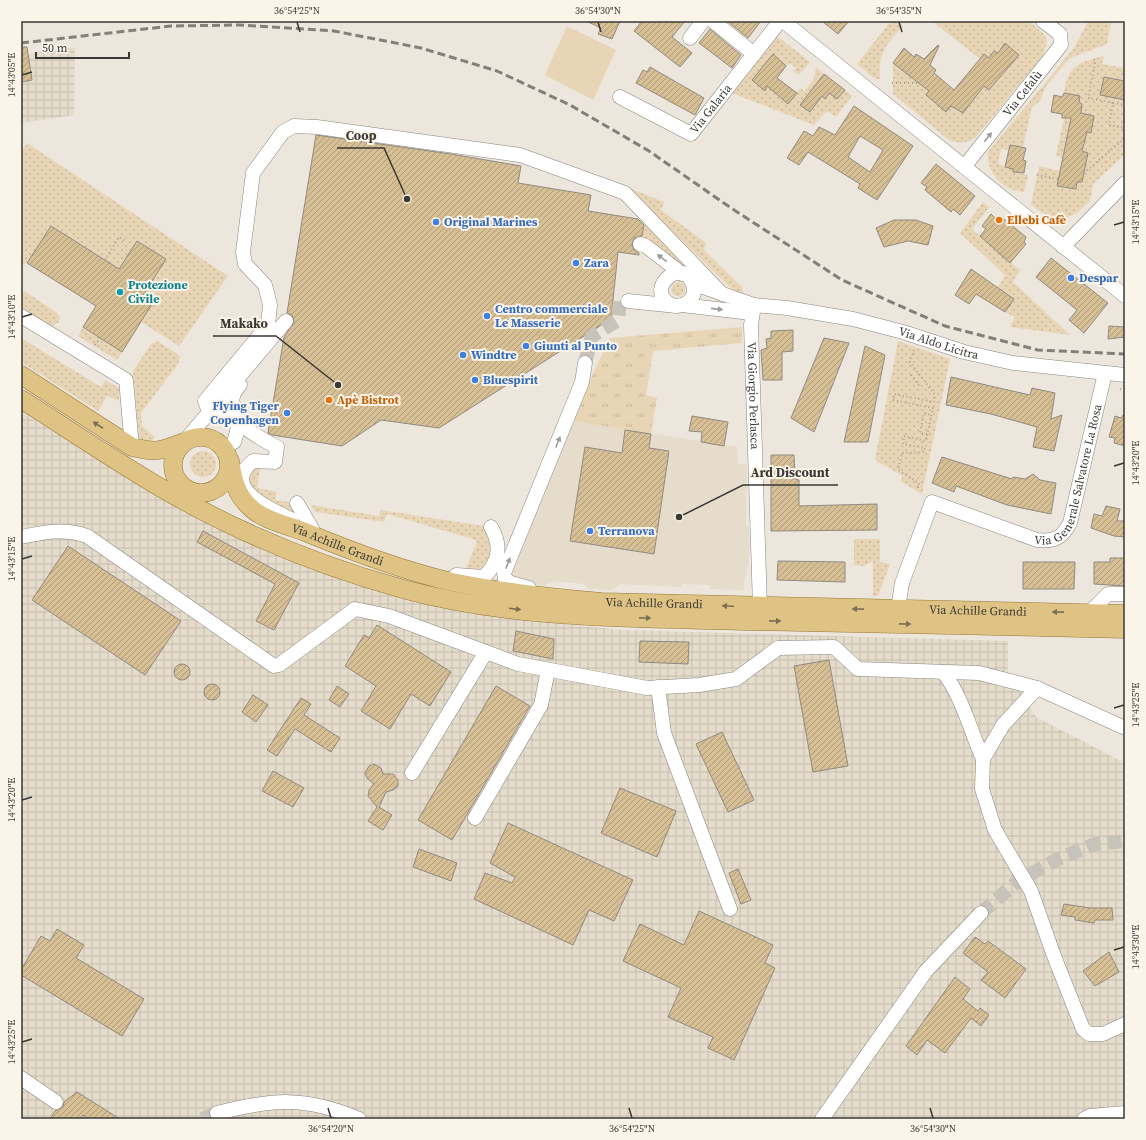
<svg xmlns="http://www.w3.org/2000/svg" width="1146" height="1140" font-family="'Source Serif 4',serif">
	<defs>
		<pattern id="industrial-grid" width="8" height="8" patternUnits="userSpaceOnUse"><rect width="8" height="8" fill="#e5dccb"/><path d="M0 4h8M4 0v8" fill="none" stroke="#c5beaf"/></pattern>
		<pattern id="grass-tufts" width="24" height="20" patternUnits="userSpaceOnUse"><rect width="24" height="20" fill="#e7d5b6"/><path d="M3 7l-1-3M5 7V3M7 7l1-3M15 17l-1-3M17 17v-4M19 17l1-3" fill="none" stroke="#c7b89d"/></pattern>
		<pattern id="garden-dots" width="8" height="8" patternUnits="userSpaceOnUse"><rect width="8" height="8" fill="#e7d5b6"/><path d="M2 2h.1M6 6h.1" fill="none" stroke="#c7b89d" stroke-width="1.8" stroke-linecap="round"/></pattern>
		<pattern id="building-hatch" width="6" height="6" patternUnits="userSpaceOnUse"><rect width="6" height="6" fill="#d7bf95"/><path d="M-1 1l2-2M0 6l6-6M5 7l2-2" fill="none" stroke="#af9c7a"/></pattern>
	</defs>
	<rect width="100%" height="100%" fill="#ece6dc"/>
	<polygon fill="#e5dccb" points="574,421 737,447 738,464 747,464 746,526 749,526 749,560 743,590 710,589 710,585 682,584 681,587 620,584 611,590 588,589 584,584 553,581 544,586 512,580 511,571"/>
	<g fill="url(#industrial-grid)">
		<polygon points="75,47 74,115 21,123 21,55"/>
		<polygon points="21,403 208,521 450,607 571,625 622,630 1008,641 1008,671 1036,717 1125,763 1125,1119 21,1119"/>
	</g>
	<polygon fill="url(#grass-tufts)" points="742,327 742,343 653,351 646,395 657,398 651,434 574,421 592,376 610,338"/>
	<g fill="url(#garden-dots)">
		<path d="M 891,21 L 901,21 L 900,23 L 903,26 C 886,45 878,52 880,79 L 875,79 L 857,64 Z"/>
		<path d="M 932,21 L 957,21 L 959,23 L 961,21 L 1029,21 L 1043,33 L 1046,38 L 1047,43 L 1043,56 L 975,138 C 966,143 958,144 949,140 L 893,94 L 893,63 L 929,91 L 926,95 L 946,112 L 951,106 L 963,113 L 984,86 L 990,90 L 1019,55 L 1005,43 L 998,53 L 994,51 L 989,58 L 984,54 L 980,59 Z"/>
		<path d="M 1088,21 L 1111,21 L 1107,44 L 1070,58 L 1046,86 L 1040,101 L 1032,107 L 1023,147 L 1011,145 L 1009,150 L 1001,149 L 998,164 L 1013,169 L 1013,172 L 1028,175 L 1024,192 C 1003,191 986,173 988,152 L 1074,48 Z"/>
		<polygon points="777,36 810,62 799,75 793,71 796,68 790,63 786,66 773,54 752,80 764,91 767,86 788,104 800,88 804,91 814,79 816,67 824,74 800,105 810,112 822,96 829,93 837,98 845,90 852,96 836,117 827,111 814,125 732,93"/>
		<path d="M 1104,56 L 1102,64 L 1125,68 L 1124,80 L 1104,77 L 1100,94 L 1125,100 L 1125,154 L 1093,184 L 1090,201 L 1077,213 L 1063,219 L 1048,217 L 1031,205 L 1039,166 L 1060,171 L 1057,186 L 1075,189 L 1077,182 L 1082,182 L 1088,153 L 1082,151 L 1087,132 L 1091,133 L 1094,116 L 1081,113 L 1082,104 L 1079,102 L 1080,96 L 1064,93 C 1068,65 1079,62 1104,56 Z"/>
		<polygon points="1064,118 1071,119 1063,158 1056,156"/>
		<polygon points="27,143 228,276 179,346 141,322 152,304 142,297 166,259 112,282 27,263 21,264 21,154"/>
		<polygon points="626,187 664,202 661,210 706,243 704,250 742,287 743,293 735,292"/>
		<polygon points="983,202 989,207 972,229 1020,270 1013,282 1070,335 1010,327 1015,317 1005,312 1014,299 998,287 1005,275 960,233"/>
		<polygon points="645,220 687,267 681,267 641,239"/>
		<circle cx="678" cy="289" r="7"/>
		<polygon points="21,291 26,292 57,313 60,318 58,323 52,326 48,325 21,308"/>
		<polygon points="83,327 122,352 117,360 78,336"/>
		<polygon points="21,338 101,387 105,380 119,388 119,401 107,396 98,411 21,362"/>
		<polygon points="157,341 176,353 180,357 178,364 141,413 142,426 155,437 150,444 139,437 133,371 151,344"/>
		<polygon points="898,341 950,359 922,494 900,481 903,476 875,460"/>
		<circle cx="203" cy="464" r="13"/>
		<polygon points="249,468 260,468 257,488 277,492 275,500 289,502 302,519 265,504 248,484"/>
		<polygon points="311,505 379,516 381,510 483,526 493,538 490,562 478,574 465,571 477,542 473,539 387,514 384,522 315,512"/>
		<polygon points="854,539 880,539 880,562 890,564 878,596 873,596 873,561 864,566 854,565"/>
	</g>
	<polygon fill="#e7d5b6" points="567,26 616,50 593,100 545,75"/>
	<g fill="url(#building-hatch)" stroke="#908b81" fill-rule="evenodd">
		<polygon points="586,21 620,21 612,39 598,34 601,28"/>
		<polygon points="642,21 685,21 672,37 692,53 680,67 634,31"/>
		<polygon points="727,21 761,21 748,38"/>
		<polygon points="822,21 849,21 838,34"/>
		<polygon points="710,29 741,55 732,68 699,43"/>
		<polygon points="1005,43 1019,55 989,90 984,86 963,113 951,106 946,112 926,95 929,91 893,63 904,48 914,57 916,54 924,59 938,45 939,46 930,65 936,70 934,73 954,90 984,54 989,58 994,51 998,53"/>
		<polygon points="21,47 27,47 32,80 21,82"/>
		<polygon points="773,54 786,66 777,78 797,93 788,104 767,86 765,91 752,80"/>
		<polygon points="650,67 704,98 695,115 636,83 643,70 647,72"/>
		<polygon points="824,74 845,90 837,99 829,93 825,99 822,96 810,112 800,105"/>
		<polygon points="1104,77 1125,81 1125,100 1100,95"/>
		<polygon points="1064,93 1080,96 1079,102 1082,104 1081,113 1094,116 1091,133 1087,132 1082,151 1088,153 1082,182 1077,182 1076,189 1057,186 1071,118 1062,118 1062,114 1051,112 1054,95 1062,97"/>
		<path d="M 854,106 L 913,146 L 877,200 L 858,188 L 860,184 L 808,152 L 799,165 L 787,158 L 804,131 L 813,136 L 819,127 L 835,135 ZM 860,136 L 883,150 L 870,172 L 848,157 Z"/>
		<polygon points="316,135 451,154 521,166 518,183 591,195 588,211 638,219 644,225 642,236 634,238 632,245 634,250 639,253 639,255 618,252 611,319 439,428 381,420 342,446 272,435 268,433 284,337 294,322 292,315 287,313"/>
		<polygon points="1010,145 1026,148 1023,160 1026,161 1024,173 1013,172 1013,169 1005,167"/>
		<polygon points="936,164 975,196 960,215 953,209 951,212 925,190 927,187 921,183"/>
		<polygon points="991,214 996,219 1000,216 1026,237 1024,242 1026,244 1010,263 980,236 986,229 982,226"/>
		<polygon points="894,220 916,220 933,226 928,245 908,241 884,247 876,228"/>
		<polygon points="51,226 119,269 137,241 166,259 142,297 152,304 122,352 83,327 96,306 27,263"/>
		<polygon points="1051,258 1108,303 1084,333 1069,320 1077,310 1036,277"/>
		<polygon points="971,269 1014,299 1005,312 976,294 969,304 955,295"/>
		<polygon points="1109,326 1125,327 1125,337 1108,339"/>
		<polygon points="793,330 793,351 782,352 782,380 763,380 761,350 767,348 766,339 771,338 771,331"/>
		<polygon points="824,338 849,343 814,432 791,418"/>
		<polygon points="865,346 885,355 868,442 844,442"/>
		<polygon points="951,377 1030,395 1032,388 1055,393 1051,419 1062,415 1054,451 1033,447 1037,427 991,414 946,405"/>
		<polygon points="1123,415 1125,415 1125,446 1114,443 1115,438 1109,437 1115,416 1121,418"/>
		<polygon points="692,416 728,422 724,446 701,442 702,432 689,431"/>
		<polygon points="625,430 651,434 649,448 669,451 654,554 570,541 585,447 622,453"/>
		<polygon points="771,455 794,455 795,479 799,480 799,506 877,504 877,530 771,531"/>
		<polygon points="942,457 1012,479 1013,477 1025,479 1033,474 1040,480 1056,483 1051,514 1007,505 956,486 954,492 932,483"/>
		<polygon points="1106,506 1120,509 1117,521 1125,521 1125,537 1114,536 1091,528 1094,514 1102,516"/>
		<polygon points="203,531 299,583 274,630 256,621 275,584 197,542"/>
		<polygon points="68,546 181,621 145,675 32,600"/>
		<polygon points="1110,558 1125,558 1125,586 1094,584 1094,562 1110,562"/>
		<polygon points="778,561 845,562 845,582 777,580"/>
		<polygon points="1023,562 1075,562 1074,589 1023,589"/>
		<polygon points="377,625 451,672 430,706 411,694 390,729 361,711 376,686 345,666 364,635 369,638"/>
		<polygon points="516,631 554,639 553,659 513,651"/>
		<polygon points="640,641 689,642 688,664 639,662"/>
		<polygon points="829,660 848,766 813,772 794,666"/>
		<circle cx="182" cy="672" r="8"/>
		<circle cx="212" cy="692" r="8"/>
		<polygon points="337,686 349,694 340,707 329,700"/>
		<polygon points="496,686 530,706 452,840 418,820"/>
		<polygon points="253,695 268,705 256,722 242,712"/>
		<polygon points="301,698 311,704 304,715 340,738 331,752 295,729 277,756 267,750"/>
		<polygon points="722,732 754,800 728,812 696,744"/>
		<polygon points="374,764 381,768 383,774 393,774 398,780 398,786 393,790 386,792 379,807 392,815 383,830 368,821 377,807 368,796 369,790 374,784 367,778 365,773 369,766"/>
		<polygon points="273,771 304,788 293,807 262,791"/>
		<polygon points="620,788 676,811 657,857 601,833"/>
		<polygon points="508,823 633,880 614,921 589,910 573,945 474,899 485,873 512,883 515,877 490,863"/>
		<polygon points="419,849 457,863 451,881 413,867"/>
		<polygon points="738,869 751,900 741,904 729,873"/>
		<polygon points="1064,904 1090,908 1112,908 1113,920 1095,920 1094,923 1075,920 1075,917 1061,915"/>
		<polygon points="699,911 773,945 765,963 775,968 734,1060 708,1048 713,1037 668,1017 681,988 623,961 640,924 684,945"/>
		<polygon points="57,929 84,945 76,958 144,999 122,1036 21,975 21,970 41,936 50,941"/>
		<polygon points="975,937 985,944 988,941 1026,969 1005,998 981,980 988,972 963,953"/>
		<polygon points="1109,952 1119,972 1095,986 1083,971"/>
		<polygon points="955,977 970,989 963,999 978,1011 980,1008 989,1015 981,1026 971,1018 945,1053 927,1040 917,1055 906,1046"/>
		<polygon points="77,1092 120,1119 89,1119 83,1115 80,1119 50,1119 55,1111 63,1107 64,1102"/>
	</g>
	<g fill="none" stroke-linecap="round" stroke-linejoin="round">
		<g stroke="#c8c3ba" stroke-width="14" stroke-dasharray="14 7" stroke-linecap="butt">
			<polyline points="585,363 592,336 618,320 620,300 628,301"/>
			<polyline points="981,913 1018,881 1058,859 1095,844 1125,841"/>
			<polyline points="202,1119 217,1113"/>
		</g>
		<g stroke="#8b867d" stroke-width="15">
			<g id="minor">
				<polyline points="713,21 754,54"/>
				<polyline points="783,21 1125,296"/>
				<polyline points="690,38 703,21"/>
				<path id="s1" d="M 620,97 L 691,134 L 780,21"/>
				<path id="s2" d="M 964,167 L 1061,45 L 1060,34 L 1043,21"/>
				<polyline points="640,244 646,246 682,274"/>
				<polyline points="1063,247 1125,183"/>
				<path id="s3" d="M 691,280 L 703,287 L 754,305 L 787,308 L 853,319 L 903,332 L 964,352 L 1013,363 L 1125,375"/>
				<path d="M 628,301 L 677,306 C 688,305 697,296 693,285 C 683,252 639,294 675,306"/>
				<polyline points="682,305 751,313"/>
				<path id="s4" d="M 754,305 L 751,325 L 760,607"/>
				<polyline points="21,316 126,380 132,447"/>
				<polyline points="184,442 286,321"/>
				<path d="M 234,442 C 236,435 239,428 238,420 C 235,404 226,401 240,385"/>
				<polyline points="297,503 312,529"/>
				<path d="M 291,519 C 270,509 220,488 253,461 L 275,462 L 277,447 C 252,436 237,417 209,412 L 205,401 L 268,325 L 270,305 L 265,285 L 245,264 L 243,252 L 253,173 L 283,132 L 294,126 L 317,127 L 520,155 L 625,193 L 722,294"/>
				<path d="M 21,537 C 44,532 65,528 87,536 L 274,666 L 279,665 L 355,609 L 389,616 L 518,664 L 647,688 L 699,685 L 736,679 L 778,648 L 834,647 L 858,669 L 979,673 L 1037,688 L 1125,728"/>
				<path d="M 456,575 L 484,577 C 499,562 502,546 491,527"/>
				<polyline points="529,588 511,583 505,579 504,573 582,382 585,363"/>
				<path id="s5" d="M 898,609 L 902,583 L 932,502 L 1037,540 C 1054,542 1062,538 1070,523 L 1105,373"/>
				<polyline points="1089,613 1108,594 1125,594"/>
				<path d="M 943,672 C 962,696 970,730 983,759"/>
				<polyline points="658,687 664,733 730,909"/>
				<polyline points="1037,688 1003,725 983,759 982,789 995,830 1031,891 1054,956 1083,1029 1089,1034 1103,1034 1125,1024"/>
				<polyline points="412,773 486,652"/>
				<polyline points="475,818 541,705 548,670"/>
				<polyline points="21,1078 56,1102"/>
				<path d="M 217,1113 C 272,1099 306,1096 359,1119"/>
				<polyline points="822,1119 926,971 981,913"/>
				<polyline points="1084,1119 1090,1116 1125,1113"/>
			</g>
		</g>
		<g stroke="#977834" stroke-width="19">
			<g id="major">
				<path d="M 21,375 L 132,447 C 156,453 161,451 184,442"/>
				<path d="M 21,399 C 68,429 115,461 163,489 C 237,532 320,566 403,589 C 512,619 630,618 743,621 C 870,623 998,626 1125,629"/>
				<circle cx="201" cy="465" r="28"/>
				<path id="s6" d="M 230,461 C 233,479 236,495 250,507 C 261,519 289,526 305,532 C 353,552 401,570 452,582 C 501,592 552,598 602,602 L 1125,614"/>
			</g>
		</g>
		<g stroke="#a5a199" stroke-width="2" stroke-dasharray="1 3" stroke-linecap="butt">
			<polyline points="1094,59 1095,63 1088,98 1113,103 1109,125 1125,128"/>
			<polyline points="892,83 918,83"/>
			<polyline points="1113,103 1125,105"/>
			<polyline points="1084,173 1125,138"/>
			<polyline points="1037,175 1058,179"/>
			<polyline points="105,260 119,237 125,241"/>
			<polyline points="95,345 100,338"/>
			<polyline points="914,350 910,362 935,395 934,402 894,394 893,400 933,408 926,441 904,436 903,444 925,448 924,452 902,453 898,470 919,483 917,491"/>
			<polyline points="911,375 920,387"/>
			<polyline points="1120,389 1125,391"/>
			<polyline points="927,434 920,433 924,413 931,415"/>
		</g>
		<use href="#minor" stroke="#fff" stroke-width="14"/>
		<use href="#major" stroke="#dfc385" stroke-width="18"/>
		<polyline stroke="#837f79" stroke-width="3" stroke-dasharray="8 4" stroke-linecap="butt" points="21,43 171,26 239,25 334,31 421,48 497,71 570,105 649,151 731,208 842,280 945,326 1038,350 1125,354"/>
	</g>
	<defs><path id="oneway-solid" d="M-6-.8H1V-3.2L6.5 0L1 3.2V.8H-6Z"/></defs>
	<g fill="#9c9c9a">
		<use href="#oneway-solid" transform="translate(988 137) rotate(-52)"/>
		<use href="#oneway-solid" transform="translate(662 258) rotate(-143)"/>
		<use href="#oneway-solid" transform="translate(717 309) rotate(6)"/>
		<use href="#oneway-solid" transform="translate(558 442) rotate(-68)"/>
		<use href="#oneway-solid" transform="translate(508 563) rotate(-69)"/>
	</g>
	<g fill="#7c7054">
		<use href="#oneway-solid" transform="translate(98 425) rotate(-147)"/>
		<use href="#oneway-solid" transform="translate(728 606) rotate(-178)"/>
		<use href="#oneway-solid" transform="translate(515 609) rotate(7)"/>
		<use href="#oneway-solid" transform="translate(858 609) rotate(-179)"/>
		<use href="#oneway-solid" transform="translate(1058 612) rotate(-179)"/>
		<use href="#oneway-solid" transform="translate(645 618) rotate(1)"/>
		<use href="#oneway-solid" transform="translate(775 621) rotate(1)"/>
		<use href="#oneway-solid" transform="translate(905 624) rotate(1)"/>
	</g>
	<path fill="none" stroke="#3a3834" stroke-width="1.5" d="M 297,22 L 300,32M 598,22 L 601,32M 899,22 L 902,32M 22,75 L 32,72M 1114,225 L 1124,222M 22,317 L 32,314M 1114,466 L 1124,463M 22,559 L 32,556M 1114,708 L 1124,705M 22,800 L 32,797M 1114,950 L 1124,947M 22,1042 L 32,1039M 328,1108 L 331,1118M 629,1108 L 632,1118M 930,1108 L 933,1118"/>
	<g fill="#e8710a" stroke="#faf4e9" stroke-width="1.5">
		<circle cx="999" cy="220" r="4"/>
		<circle cx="329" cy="400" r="4"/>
	</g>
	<g fill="#3f7fe0" stroke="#faf4e9" stroke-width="1.5">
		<circle cx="436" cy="222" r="4"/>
		<circle cx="576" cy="263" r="4"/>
		<circle cx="1071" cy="278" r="4"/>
		<circle cx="487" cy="316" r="4"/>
		<circle cx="526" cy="346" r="4"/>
		<circle cx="463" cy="355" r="4"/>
		<circle cx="475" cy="380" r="4"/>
		<circle cx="287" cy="413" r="4"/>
		<circle cx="590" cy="531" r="4"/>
	</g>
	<circle fill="#0f9aa8" stroke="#faf4e9" stroke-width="1.5" cx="120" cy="292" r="4"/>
	<g text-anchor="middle" stroke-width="4" stroke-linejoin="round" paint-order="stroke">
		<g font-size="12" fill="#3a3834" stroke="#faf4e9">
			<text dy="4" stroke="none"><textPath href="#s2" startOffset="94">Via Cefalù</textPath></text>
			<text dy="4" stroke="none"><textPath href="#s1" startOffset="112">Via Galaria</textPath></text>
			<text dy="4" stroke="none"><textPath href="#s3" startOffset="257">Via Aldo Licitra</textPath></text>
			<text dy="4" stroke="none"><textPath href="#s4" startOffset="91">Via Giorgio Perlasca</textPath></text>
			<text dy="4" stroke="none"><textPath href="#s5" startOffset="304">Via Generale Salvatore La Rosa</textPath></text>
			<text dy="4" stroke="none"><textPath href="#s6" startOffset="147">Via Achille Grandi</textPath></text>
			<text dy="4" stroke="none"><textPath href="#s6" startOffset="471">Via Achille Grandi</textPath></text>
			<text dy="4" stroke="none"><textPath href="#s6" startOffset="795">Via Achille Grandi</textPath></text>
		</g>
		<g font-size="12" font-weight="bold" fill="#c56008" stroke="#faf4e9" text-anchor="start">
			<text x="1007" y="224">Ellebi Cafè</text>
			<text x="337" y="404">Apè Bistrot</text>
		</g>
		<g font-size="12" font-weight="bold" fill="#366cbe" stroke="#faf4e9" text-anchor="start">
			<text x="444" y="226">Original Marines</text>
			<text x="584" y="267">Zara</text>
			<text x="1079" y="282">Despar</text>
			<text x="495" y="313">Centro commerciale<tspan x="495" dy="14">Le Masserie</tspan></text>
			<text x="534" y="350">Giunti al Punto</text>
			<text x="471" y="359">Windtre</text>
			<text x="483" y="384">Bluespirit</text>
			<text x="279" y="410" text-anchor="end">Flying Tiger<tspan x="279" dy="14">Copenhagen</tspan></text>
			<text x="598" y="535">Terranova</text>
		</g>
		<g font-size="12" font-weight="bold" fill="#0d838f" stroke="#faf4e9" text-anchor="start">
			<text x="128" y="289">Protezione<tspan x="128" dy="14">Civile</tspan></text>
		</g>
	</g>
	<path fill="none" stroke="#3a3834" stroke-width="1.5" d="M407 199L384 148H337M338 385L276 336H213M679 517L743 485H838"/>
	<g fill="#3a3834" stroke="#faf4e9" stroke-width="1.5">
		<circle cx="407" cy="199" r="4"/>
		<circle cx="338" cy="385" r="4"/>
		<circle cx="679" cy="517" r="4"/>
	</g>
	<g font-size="13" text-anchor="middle" font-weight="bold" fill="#3a3834" stroke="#faf4e9" stroke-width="4" stroke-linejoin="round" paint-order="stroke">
		<text x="361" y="140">Coop</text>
		<text x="244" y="328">Makako</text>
		<text x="790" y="477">Ard Discount</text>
	</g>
	<rect width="1146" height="1140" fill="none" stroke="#faf4e9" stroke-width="44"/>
	<path d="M36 52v6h93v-6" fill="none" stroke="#3a3834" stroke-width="2"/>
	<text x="42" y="52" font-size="12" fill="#3a3834" stroke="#faf4e9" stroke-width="3" paint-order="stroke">50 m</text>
	<rect x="22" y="22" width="1102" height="1096" fill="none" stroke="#3a3834" stroke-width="1.5"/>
	<g font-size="10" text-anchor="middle" fill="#3a3834">
		<text x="297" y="14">36°54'25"N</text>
		<text x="598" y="14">36°54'30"N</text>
		<text x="899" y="14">36°54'35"N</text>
		<text transform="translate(11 75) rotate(-90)" y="4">14°43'05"E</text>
		<text transform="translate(1135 222) rotate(-90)" y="4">14°43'15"E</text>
		<text transform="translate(11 317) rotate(-90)" y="4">14°43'10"E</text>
		<text transform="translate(1135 463) rotate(-90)" y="4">14°43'20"E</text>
		<text transform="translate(11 559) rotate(-90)" y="4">14°43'15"E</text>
		<text transform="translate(1135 705) rotate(-90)" y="4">14°43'25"E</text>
		<text transform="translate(11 800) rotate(-90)" y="4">14°43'20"E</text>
		<text transform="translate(1135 947) rotate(-90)" y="4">14°43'30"E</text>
		<text transform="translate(11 1042) rotate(-90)" y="4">14°43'25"E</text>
		<text x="331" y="1132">36°54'20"N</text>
		<text x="632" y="1132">36°54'25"N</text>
		<text x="933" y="1132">36°54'30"N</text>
	</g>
</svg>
